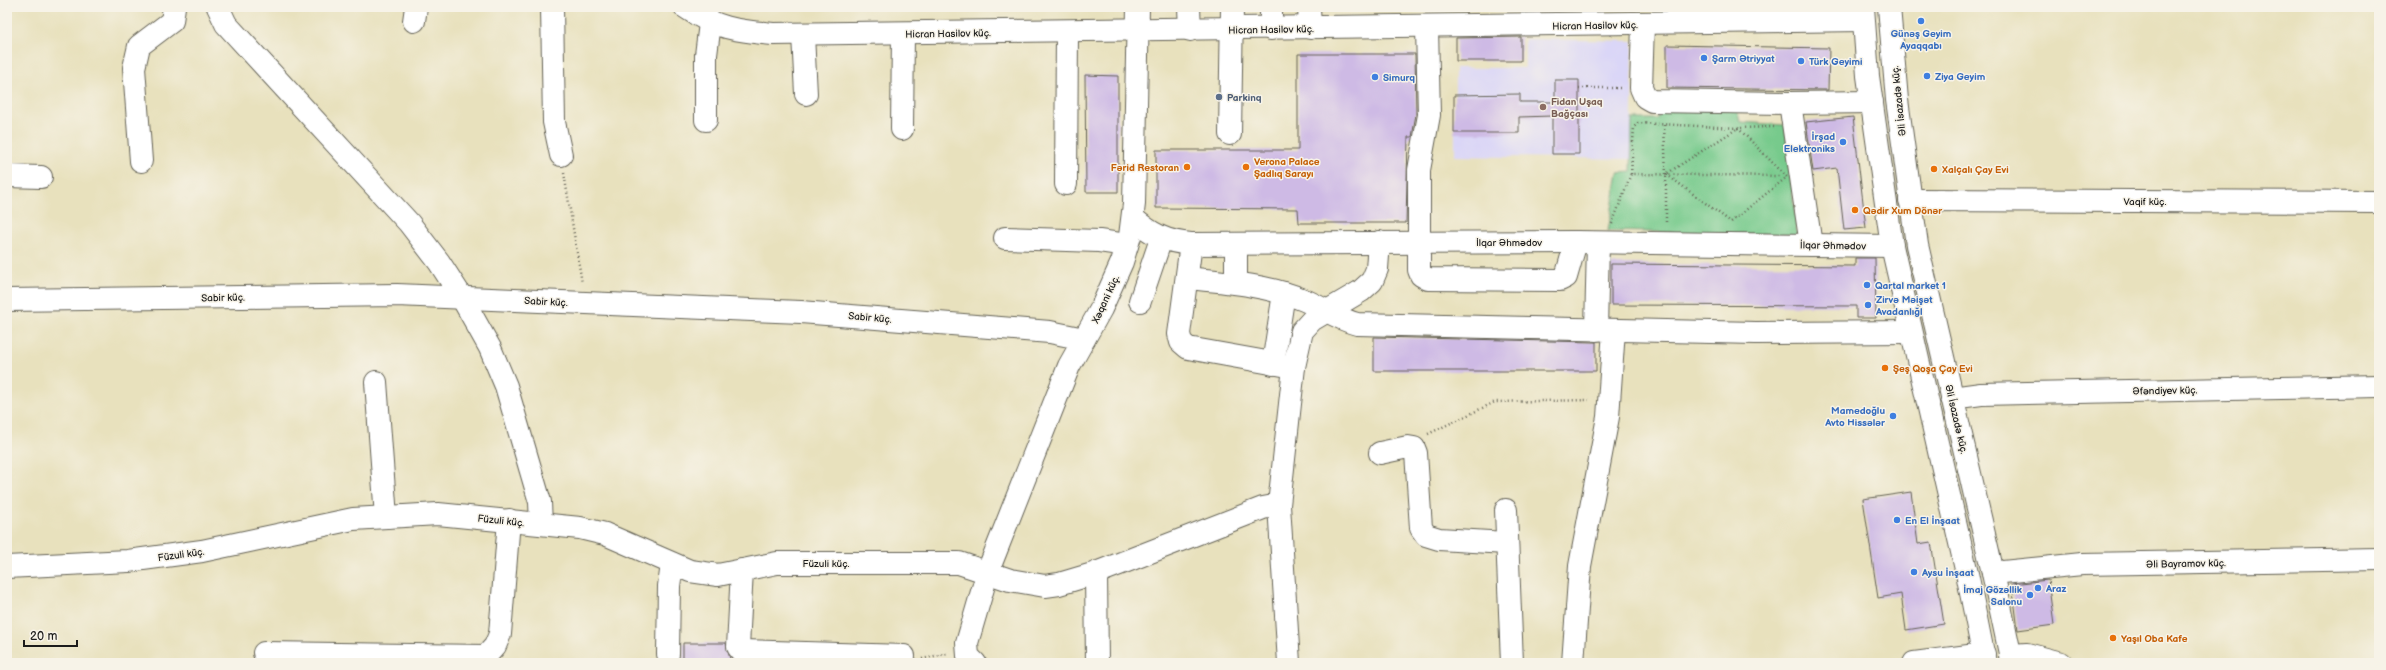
<svg xmlns="http://www.w3.org/2000/svg" width="2386" height="670" font-family="'Balsamiq Sans',sans-serif">
	<rect width="100%" height="100%" fill="#f7f3e8"/>
	<filter id="ink" filterUnits="userSpaceOnUse"><feTurbulence type="fractalNoise" baseFrequency=".025" numOctaves="2"/><feDisplacementMap in="SourceGraphic" scale="8" xChannelSelector="R" yChannelSelector="G"/><feConvolveMatrix kernelMatrix="1 2 1 2 8 2 1 2 1" color-interpolation-filters="sRGB"/></filter>
	<filter id="wash" filterUnits="userSpaceOnUse"><feTurbulence type="fractalNoise" baseFrequency=".012" numOctaves="4" result="noise"/><feDisplacementMap in="SourceGraphic" scale="16" xChannelSelector="R" yChannelSelector="G"/><feGaussianBlur stdDeviation="0.9" result="paint"/><feColorMatrix in="noise" values="0 0 0 0 0 0 0 0 0 0 0 0 0 0 0 0 0 1.4 0 .05"/><feComposite in="paint" operator="in"/></filter>
	<g filter="url(#wash)">
		<rect width="100%" height="100%" fill="#e8e1bd"/>
		<polygon fill="#dad6f7" points="1525,39 1633,41 1631,159 1455,156 1455,68 1525,68"/>
		<polygon fill="#77ca8c" stroke="#4a7354" points="1737,108 1740,122 1785,125 1797,235 1608,231 1618,173 1631,172 1632,119 1658,119 1658,110"/>
		<g id="blocks">
			<g fill="#cebae5">
				<polygon points="1521,37 1521,61 1456,61 1456,38"/>
				<polygon points="1667,45 1829,48 1828,90 1667,88"/>
				<polygon points="1298,54 1415,54 1416,114 1412,137 1408,137 1406,223 1299,223 1298,209 1156,208 1156,150 1298,150"/>
				<polygon points="1085,75 1118,76 1118,192 1086,192"/>
				<polygon points="1555,80 1579,80 1579,154 1552,154 1552,116 1519,117 1519,133 1454,133 1454,95 1520,94 1520,102 1555,102"/>
				<polygon points="1853,117 1866,228 1844,230 1837,168 1813,171 1806,122"/>
				<polygon points="1855,258 1875,258 1876,318 1856,318 1856,306 1611,305 1611,264 1855,266"/>
				<polygon points="1374,337 1593,342 1596,342 1596,371 1374,371"/>
				<polygon points="1911,492 1918,544 1931,542 1944,624 1906,630 1901,594 1878,598 1863,499"/>
				<polygon points="2048,580 2054,625 2018,630 2012,584"/>
				<polygon points="683,643 726,643 731,663 683,663"/>
			</g>
		</g>
	</g>
	<g filter="url(#ink)">
		<use href="#blocks" fill-opacity="0" stroke="#636154" stroke-width="1"/>
		<g fill="none" stroke-linecap="round" stroke-linejoin="round">
			<g stroke="#636154" stroke-width="24">
				<g id="minor">
					<polyline points="218,7 226,24 409,223 439,262 461,296 490,348 506,386 540,502 541,524"/>
					<polyline points="552,7 554,122 561,155"/>
					<path d="M 685,7 C 715,28 737,31 773,34 L 1863,20"/>
					<polyline points="1189,7 1190,30"/>
					<polyline points="1271,7 1271,29"/>
					<polyline points="1309,7 1310,28"/>
					<polyline points="414,21 416,7"/>
					<polyline points="1643,24 1641,88 1645,97 1652,101 1790,103 1872,102"/>
					<polyline points="1427,27 1429,115 1419,170 1419,270 1421,275 1428,279 1560,280 1566,277 1576,242"/>
					<polyline points="803,35 806,94"/>
					<polyline points="1790,103 1811,245"/>
					<polyline points="706,120 706,55 710,23"/>
					<polyline points="902,129 903,33"/>
					<polyline points="1230,134 1232,7"/>
					<polyline points="141,161 134,68 139,46 172,21 174,7"/>
					<polyline points="7,176 41,177"/>
					<polyline points="1066,184 1067,31"/>
					<polyline points="1910,200 2379,202"/>
					<path d="M 1133,218 C 1151,234 1166,242 1191,244 L 1576,242 L 1892,246"/>
					<polyline points="1005,238 1099,241 1127,245"/>
					<polyline points="1191,244 1179,334 1181,342 1188,348 1294,367"/>
					<path d="M 1187,278 C 1227,282 1267,285 1304,300 C 1322,307 1338,319 1357,324 L 1756,333 L 1911,332"/>
					<polyline points="1236,282 1236,245"/>
					<polyline points="7,300 397,295 801,312 1050,332 1084,339"/>
					<polyline points="1140,301 1161,239"/>
					<polyline points="1596,330 1598,243"/>
					<polyline points="1273,364 1284,293"/>
					<polyline points="376,382 386,517"/>
					<polyline points="1952,398 1981,394 2379,386"/>
					<polyline points="1380,453 1408,447 1414,448 1416,453 1421,528 1426,535 1439,539 1506,543"/>
					<polyline points="1506,510 1512,663"/>
					<polyline points="7,567 128,561 202,551 353,519 438,514 580,528 605,534 690,571 718,575 777,563 959,563 1010,580 1045,586 1059,584 1096,573 1263,508 1279,505"/>
					<polyline points="742,570 738,647 741,651 904,656"/>
					<polyline points="1096,573 1097,663"/>
					<polyline points="1993,573 2082,564 2379,559"/>
					<polyline points="264,653 486,656 495,646 500,634 509,520"/>
					<polyline points="668,654 669,586 672,564"/>
					<polyline points="2010,655 2027,654 2061,663"/>
					<polyline points="975,663 968,656 967,643 988,571 1069,366 1101,309 1122,262 1130,236 1134,204 1138,7"/>
					<polyline points="1289,663 1279,505 1294,367 1302,331 1312,320 1361,291 1372,281 1377,269 1379,242"/>
					<polyline points="1573,663 1580,566 1608,417 1614,330"/>
					<polyline points="1914,663 1984,654"/>
				</g>
			</g>
			<g stroke="#636154" stroke-width="24">
				<g id="major">
					<polyline points="1863,7 1868,76 1892,246 1968,578 1985,663"/>
					<polyline points="1889,7 1897,100 1917,245 1993,573 2012,663"/>
				</g>
			</g>
			<g stroke="#636154" stroke-width="2.5" stroke-dasharray="1 3" stroke-linecap="butt">
				<polyline points="1579,88 1623,88"/>
				<polyline points="1664,125 1666,174 1666,224"/>
				<polygon points="1738,128 1787,177 1731,222 1666,174"/>
				<polyline points="564,173 582,283"/>
				<polyline points="1631,174 1634,127 1638,123 1738,128 1774,127"/>
				<polyline points="1612,224 1631,174 1781,176"/>
				<polyline points="1428,434 1495,402 1589,400"/>
				<polyline points="922,659 948,653"/>
			</g>
			<use href="#minor" stroke="#fff" stroke-width="22"/>
			<use href="#major" stroke="#fff" stroke-width="22"/>
		</g>
	</g>
	<g fill="#3f7fe0" stroke="#f7f3e8" stroke-width="1.5">
		<circle cx="1921" cy="21" r="4"/>
		<circle cx="1704" cy="58" r="4"/>
		<circle cx="1801" cy="61" r="4"/>
		<circle cx="1927" cy="76" r="4"/>
		<circle cx="1375" cy="77" r="4"/>
		<circle cx="1843" cy="142" r="4"/>
		<circle cx="1867" cy="285" r="4"/>
		<circle cx="1868" cy="305" r="4"/>
		<circle cx="1893" cy="416" r="4"/>
		<circle cx="1897" cy="520" r="4"/>
		<circle cx="1914" cy="572" r="4"/>
		<circle cx="2038" cy="588" r="4"/>
		<circle cx="2030" cy="595" r="4"/>
	</g>
	<circle fill="#5c6f8a" stroke="#f7f3e8" stroke-width="1.5" cx="1219" cy="97" r="4"/>
	<circle fill="#8d6e63" stroke="#f7f3e8" stroke-width="1.5" cx="1543" cy="107" r="4"/>
	<g fill="#e8710a" stroke="#f7f3e8" stroke-width="1.5">
		<circle cx="1187" cy="167" r="4"/>
		<circle cx="1246" cy="167" r="4"/>
		<circle cx="1934" cy="169" r="4"/>
		<circle cx="1855" cy="210" r="4"/>
		<circle cx="1885" cy="368" r="4"/>
		<circle cx="2113" cy="638" r="4"/>
	</g>
	<g text-anchor="middle" stroke-width="3" stroke-linejoin="round" paint-order="stroke">
		<g font-size="10" fill="#1c1c1c" stroke="#f7f3e8">
			<text transform="translate(1595 25) rotate(-1)" y="4">Hicran Hasilov küç.</text>
			<text transform="translate(1271 29) rotate(-1)" y="4">Hicran Hasilov küç.</text>
			<text transform="translate(948 33) rotate(-1)" y="4">Hicran Hasilov küç.</text>
			<text transform="translate(1898 101) rotate(-96)" y="4">Əli İsazadə küç.</text>
			<text x="2145" y="205">Vaqif küç.</text>
			<text x="1509" y="246">İlqar Əhmədov</text>
			<text transform="translate(1833 245) rotate(1)" y="4">İlqar Əhmədov</text>
			<text transform="translate(223 297) rotate(-1)" y="4">Sabir küç.</text>
			<text transform="translate(1105 299) rotate(-65)" y="4">Xəqani küç.</text>
			<text transform="translate(546 301) rotate(3)" y="4">Sabir küç.</text>
			<text transform="translate(870 317) rotate(5)" y="4">Sabir küç.</text>
			<text transform="translate(2165 390) rotate(-1)" y="4">Əfəndiyev küç.</text>
			<text transform="translate(1957 419) rotate(77)" y="4">Əli İsazadə küç.</text>
			<text transform="translate(501 520) rotate(6)" y="4">Füzuli küç.</text>
			<text transform="translate(181 554) rotate(-8)" y="4">Füzuli küç.</text>
			<text x="826" y="567">Füzuli küç.</text>
			<text transform="translate(2186 563) rotate(-1)" y="4">Əli Bayramov küç.</text>
		</g>
		<g font-size="10" font-weight="bold" fill="#366cbe" stroke="#f7f3e8" text-anchor="start">
			<text x="1921" y="37" text-anchor="middle">Günəş Geyim<tspan x="1921" dy="12">Ayaqqabı</tspan></text>
			<text x="1712" y="62">Şarm Ətriyyat</text>
			<text x="1809" y="65">Türk Geyimi</text>
			<text x="1935" y="80">Ziya Geyim</text>
			<text x="1383" y="81">Simurq</text>
			<text x="1835" y="140" text-anchor="end">İrşad<tspan x="1835" dy="12">Elektroniks</tspan></text>
			<text x="1875" y="289">Qartal market 1</text>
			<text x="1876" y="303">Zirvə Məişət<tspan x="1876" dy="12">Avadanlığl</tspan></text>
			<text x="1885" y="414" text-anchor="end">Mamedoğlu<tspan x="1885" dy="12">Avto Hissələr</tspan></text>
			<text x="1905" y="524">En El İnşaat</text>
			<text x="1922" y="576">Aysu İnşaat</text>
			<text x="2046" y="592">Araz</text>
			<text x="2022" y="593" text-anchor="end">İmaj Gözəllik<tspan x="2022" dy="12">Salonu</tspan></text>
		</g>
		<g font-size="10" font-weight="bold" fill="#4e5e75" stroke="#f7f3e8" text-anchor="start">
			<text x="1227" y="101">Parkinq</text>
		</g>
		<g font-size="10" font-weight="bold" fill="#785e54" stroke="#f7f3e8" text-anchor="start">
			<text x="1551" y="105">Fidan Uşaq<tspan x="1551" dy="12">Bağçası</tspan></text>
		</g>
		<g font-size="10" font-weight="bold" fill="#c56008" stroke="#f7f3e8" text-anchor="start">
			<text x="1254" y="165">Verona Palace<tspan x="1254" dy="12">Şadlıq Sarayı</tspan></text>
			<text x="1179" y="171" text-anchor="end">Fərid Restoran</text>
			<text x="1942" y="173">Xalçalı Çay Evi</text>
			<text x="1863" y="214">Qədir Xum Dönər</text>
			<text x="1893" y="372">Şeş Qoşa Çay Evi</text>
			<text x="2121" y="642">Yaşıl Oba Kafe</text>
		</g>
	</g>
	<rect width="2386" height="670" fill="none" stroke="#f7f3e8" stroke-width="24"/>
	<path d="M24 640v6h53v-6" fill="none" stroke="#1c1c1c" stroke-width="2"/>
	<text x="30" y="640" font-size="12" fill="#1c1c1c" stroke="#f7f3e8" stroke-width="3" paint-order="stroke">20 m</text>
</svg>
